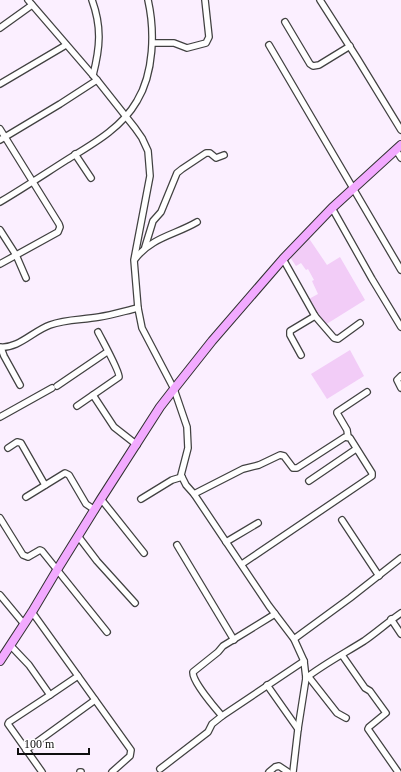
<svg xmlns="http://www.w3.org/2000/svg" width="401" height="772" font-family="'Times New Roman',serif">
	<rect width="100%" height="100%" fill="#fbefff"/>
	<g fill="#f2ccf7">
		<polygon points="308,237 327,265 340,257 365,300 325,325 316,315 307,300 318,294 312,281 314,280 308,269 306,270 301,263 296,266 290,257"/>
		<polygon points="350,350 364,376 327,399 311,374"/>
	</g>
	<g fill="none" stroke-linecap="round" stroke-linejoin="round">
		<g stroke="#414141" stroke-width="8">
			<g id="minor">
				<polyline points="28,0 97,80 135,128 142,138 148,151 150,176 134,260 138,308 142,328 174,389 187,427 188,448 181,475 186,485 194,494 269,606 294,639 304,661 306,678 298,729 293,772"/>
				<path d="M 92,0 C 102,27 100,48 93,75"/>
				<polyline points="320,0 357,58 401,130"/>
				<polyline points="285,22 310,64 313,66 319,65 350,46"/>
				<polyline points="0,28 32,5"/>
				<polyline points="153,43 174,43 187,48 206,43 209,37 205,0"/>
				<polyline points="269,45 401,270"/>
				<polyline points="0,84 66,45"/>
				<polyline points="0,129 5,137 0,140"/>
				<polyline points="396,150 401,158"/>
				<polyline points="75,154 91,178"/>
				<path d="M 0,202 C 22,189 43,175 65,161 C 91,145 121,129 137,101 C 154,73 155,31 148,0"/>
				<polyline points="332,208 372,279 401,327"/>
				<polyline points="0,230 16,255 26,278"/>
				<polyline points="145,247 153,221 161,212 177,173 182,169 206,153 210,153 216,158 224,155"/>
				<path d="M 135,259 C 152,237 175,235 197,222"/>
				<polyline points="283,259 315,316 334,338 338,339 360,323"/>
				<polyline points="0,264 58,232 60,227 59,224 5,137 60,104 97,80"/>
				<path d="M 0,347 C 18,349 33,331 50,325 C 66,319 82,320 99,317 C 112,315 125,311 138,308"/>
				<polyline points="1,348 4,356 20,385"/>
				<polyline points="301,355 290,335 290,331 315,316"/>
				<polyline points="401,376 397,380 401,388"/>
				<polyline points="57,386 107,352"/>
				<polyline points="93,395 114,427 137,445"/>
				<path d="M 77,406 L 119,377 C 120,372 102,340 98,332"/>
				<polyline points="0,417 52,388"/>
				<polyline points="348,437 347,430 337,413 337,412 367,392"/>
				<polyline points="8,448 17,442 21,443 45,485"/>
				<polyline points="309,481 356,449"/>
				<polyline points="194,494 243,469 259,465 280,455 284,456 293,468 297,468 345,437 350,438 372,473 372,476 242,564"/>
				<polyline points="26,497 65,473 69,475 86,504 95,510"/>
				<polyline points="101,499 144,553"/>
				<polyline points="141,499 172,480 182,477"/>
				<polyline points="0,518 23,555 28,557 40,550 42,551 107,632"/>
				<polyline points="342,520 379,576"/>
				<polyline points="78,536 97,561 135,603"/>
				<polyline points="226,542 258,523"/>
				<polyline points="177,545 234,640"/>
				<polyline points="0,595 24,624"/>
				<path d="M 275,614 L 223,646 L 218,652 L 193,672 C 192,681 215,708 222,716 L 304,661"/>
				<polyline points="391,619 401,634"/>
				<polyline points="294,639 350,598 401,558"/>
				<polyline points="10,645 29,665 50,695 78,676 32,612"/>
				<polyline points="342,655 365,688 370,691 386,713 369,727 368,729 398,772"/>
				<polyline points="78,676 131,750 130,756 112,772"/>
				<polyline points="308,676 337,713 346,718"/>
				<path d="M 306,678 C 324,664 345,653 364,641 C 377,632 388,622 401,613"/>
				<polyline points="267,685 298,729"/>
				<polyline points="26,750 95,700"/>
				<polyline points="160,769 208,732 212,724 222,716"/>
				<polyline points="42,772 8,724 9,722 50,695"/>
				<polyline points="80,772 81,772"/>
				<polyline points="269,772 275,767 279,766 288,772"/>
			</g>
		</g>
		<g stroke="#303030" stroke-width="10">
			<polyline id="secondary" points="0,661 32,612 57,570 101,499 160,407 174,389 212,341 283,259 332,208 401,145"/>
		</g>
		<use href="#minor" stroke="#fff" stroke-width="5.5"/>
		<use href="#secondary" stroke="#f2aaff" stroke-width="8"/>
	</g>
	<path d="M18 748v6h71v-6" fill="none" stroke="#0e0e0e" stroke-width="2"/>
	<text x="24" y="748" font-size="12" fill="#0e0e0e" stroke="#ffffff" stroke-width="3" paint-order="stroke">100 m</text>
</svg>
